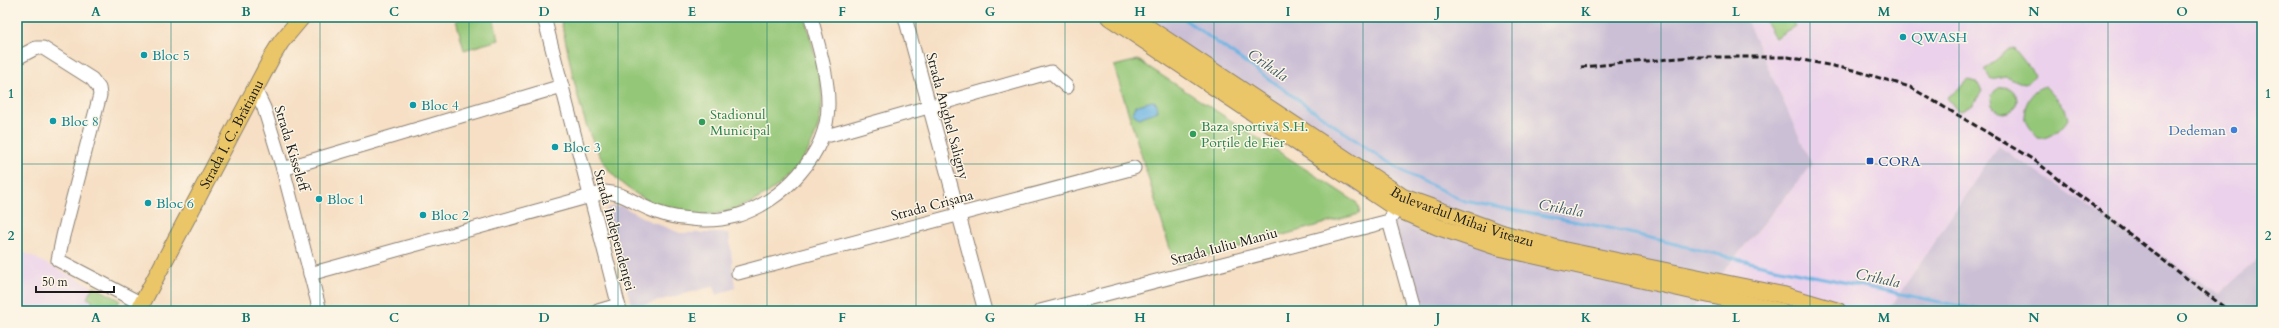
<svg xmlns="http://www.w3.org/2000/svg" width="2279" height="328" font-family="Cardo,serif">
	<rect width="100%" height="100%" fill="#fcf5e5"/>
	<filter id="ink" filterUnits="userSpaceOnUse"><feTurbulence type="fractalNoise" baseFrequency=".025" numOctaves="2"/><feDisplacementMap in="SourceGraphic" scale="8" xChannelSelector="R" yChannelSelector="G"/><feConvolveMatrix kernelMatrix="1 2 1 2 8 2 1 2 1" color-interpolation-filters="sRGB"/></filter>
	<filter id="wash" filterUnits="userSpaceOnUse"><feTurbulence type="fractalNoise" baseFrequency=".012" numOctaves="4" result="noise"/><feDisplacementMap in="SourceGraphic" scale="16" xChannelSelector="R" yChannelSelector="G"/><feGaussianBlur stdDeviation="0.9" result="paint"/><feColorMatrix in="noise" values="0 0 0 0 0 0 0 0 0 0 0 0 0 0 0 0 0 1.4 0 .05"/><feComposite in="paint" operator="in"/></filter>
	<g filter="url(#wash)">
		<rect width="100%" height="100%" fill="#f6dfc4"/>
		<g fill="#ebd1eb">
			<polygon points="1745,17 2262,17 2262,255 2219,294 1998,146 1888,311 1706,311 1693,309 1812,165"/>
			<polygon points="17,249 120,300 114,311 17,311"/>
		</g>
		<g fill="#cbbfd5">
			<polygon points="1112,17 1745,17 1812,165 1693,308 1694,311 1419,311 1388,214"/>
			<polygon points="1998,146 2219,294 2262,255 2262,311 1888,311"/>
			<polygon points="614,206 622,206 647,220 680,233 729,233 735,288 717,295 714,286 632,308 606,209"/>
		</g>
		<g fill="#94c778" stroke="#58724a">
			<polygon points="466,17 493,17 499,40 464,50 456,20"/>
			<path d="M 560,17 L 805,17 C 812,47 825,80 821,112 C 814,165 767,205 715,214 C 684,219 638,201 616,178 C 581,143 572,64 560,17 Z"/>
			<polygon points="1763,17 1790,17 1795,26 1775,38"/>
			<polygon points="2014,48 2035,75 2028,83 2024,84 2005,76 1991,79 1984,70 2009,49"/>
			<polygon points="1138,60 1356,202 1360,209 1359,214 1175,265 1114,66"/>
			<polygon points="1969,80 1977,82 1982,91 1973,105 1961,111 1957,110 1947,98"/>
			<path d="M 2045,86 L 2065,108 L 2068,119 C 2062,129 2050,140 2038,138 C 2034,133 2028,128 2026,122 C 2020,109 2032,89 2045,86 Z"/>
			<circle cx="2004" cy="100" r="13"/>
			<polygon points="93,286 120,300 114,311 88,311 93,301 87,298"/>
		</g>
		<polygon fill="#6bb4e3" stroke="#446880" points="1152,101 1156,102 1158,111 1139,118 1132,113 1135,106"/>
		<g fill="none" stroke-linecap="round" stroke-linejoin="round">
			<polyline stroke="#6bb4e3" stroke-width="3" points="1181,17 1378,156 1408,174 1464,201 1605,227 1770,267 1984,311"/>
		</g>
	</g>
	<g filter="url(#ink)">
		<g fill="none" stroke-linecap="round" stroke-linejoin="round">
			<g stroke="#897e70" stroke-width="15">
				<g id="minor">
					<polyline points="544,17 620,311"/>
					<polyline points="906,21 985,311"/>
					<polyline points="17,58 36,48 43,48 92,79 99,88 100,95 63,236 58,260 142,304"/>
					<polyline points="255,89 264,108 283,169 320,311"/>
					<polyline points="830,135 1051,72 1067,87"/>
					<polyline points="283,169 562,86"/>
					<polyline points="1389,221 1414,311"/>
					<polyline points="738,273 1134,168"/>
					<path d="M 310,274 L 605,192 C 623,193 631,201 647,208 C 659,214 676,218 691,219 C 706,221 721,220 736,216 C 782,202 829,154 828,103 C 828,74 818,45 811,17"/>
					<polyline points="598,311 618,305"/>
					<polyline points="1040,311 1389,221 1401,201"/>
				</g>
			</g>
			<g stroke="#897e70" stroke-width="18">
				<g id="major">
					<polyline points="1109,17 1397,209 1438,227 1497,247 1781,311"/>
					<path id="s1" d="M 1132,17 L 1403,197 L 1502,233 L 1563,250 L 1783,295 L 1838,311"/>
					<path id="s2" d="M 138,311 L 273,55 L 281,42 L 302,17"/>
				</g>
			</g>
			<use href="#minor" stroke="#fff" stroke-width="13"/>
			<use href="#major" stroke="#eac669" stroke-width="16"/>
			<polyline stroke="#1c1c1c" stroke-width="3" stroke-dasharray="6 3" stroke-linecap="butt" points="1581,67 1691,57 1788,57 1853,70 1910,87 2034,160 2229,311"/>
		</g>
	</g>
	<path fill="none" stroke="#0f766e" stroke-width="1" stroke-opacity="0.55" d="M 171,17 L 171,311M 320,17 L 320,311M 469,17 L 469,311M 618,17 L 618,311M 767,17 L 767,311M 916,17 L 916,311M 1065,17 L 1065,311M 1214,17 L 1214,311M 1363,17 L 1363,311M 1512,17 L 1512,311M 1661,17 L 1661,311M 1810,17 L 1810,311M 1959,17 L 1959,311M 2108,17 L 2108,311M 17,164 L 2262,164"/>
	<g fill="#0f9aa8" stroke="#fcf5e5" stroke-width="1.5">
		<circle cx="1903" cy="37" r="4"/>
		<circle cx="144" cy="55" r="4"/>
		<circle cx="413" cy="105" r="4"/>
		<circle cx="53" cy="121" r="4"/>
		<circle cx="555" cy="147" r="4"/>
		<circle cx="319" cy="199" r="4"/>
		<circle cx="148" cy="203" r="4"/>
		<circle cx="423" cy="215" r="4"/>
	</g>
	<g fill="#2e9e5b" stroke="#fcf5e5" stroke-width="1.5">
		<circle cx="702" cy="122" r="4"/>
		<circle cx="1193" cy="134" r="4"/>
	</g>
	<circle fill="#3f7fe0" stroke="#fcf5e5" stroke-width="1.5" cx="2234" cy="130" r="4"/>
	<rect fill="#1a4fb4" stroke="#fcf5e5" stroke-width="1.5" x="1866" y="157" width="8" height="8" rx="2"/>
	<g text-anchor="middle" stroke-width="3" stroke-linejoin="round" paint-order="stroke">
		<g font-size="14" fill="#0d838f" stroke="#fcf5e5" text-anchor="start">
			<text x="1911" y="42">QWASH</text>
			<text x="152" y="60">Bloc 5</text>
			<text x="421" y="110">Bloc 4</text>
			<text x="61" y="126">Bloc 8</text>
			<text x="563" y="152">Bloc 3</text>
			<text x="327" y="204">Bloc 1</text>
			<text x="156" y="208">Bloc 6</text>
			<text x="431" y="220">Bloc 2</text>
		</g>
		<g font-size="14" fill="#27864d" stroke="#fcf5e5" text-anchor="start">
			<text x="710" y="119">Stadionul<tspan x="710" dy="16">Municipal</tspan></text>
			<text x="1201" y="131">Baza sportivă S.H.<tspan x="1201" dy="16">Porțile de Fier</tspan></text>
		</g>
		<g font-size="14" fill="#1c1c1c" stroke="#fcf5e5">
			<text transform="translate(948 116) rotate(75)" y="5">Strada Anghel Saligny</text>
			<text dy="5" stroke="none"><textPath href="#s2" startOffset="200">Strada I. C. Brătianu</textPath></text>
			<text transform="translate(292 148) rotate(73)" y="5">Strada Kisseleff</text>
			<text transform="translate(932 205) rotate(-15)" y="5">Strada Crișana</text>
			<text dy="5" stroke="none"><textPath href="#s1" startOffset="388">Bulevardul Mihai Viteazu</textPath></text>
			<text transform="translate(615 230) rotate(75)" y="5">Strada Independenței</text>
			<text transform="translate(1224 246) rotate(-15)" y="5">Strada Iuliu Maniu</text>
		</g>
		<g font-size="14" fill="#366cbe" stroke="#fcf5e5" text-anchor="end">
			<text x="2226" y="135">Dedeman</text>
		</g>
		<g font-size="14" fill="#164399" stroke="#fcf5e5" text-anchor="start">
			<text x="1878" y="166">CORA</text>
		</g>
		<g font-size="15" font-style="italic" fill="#3c596c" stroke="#fcf5e5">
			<text transform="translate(1268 65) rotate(35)" y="5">Crihala</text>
			<text transform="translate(1561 208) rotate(10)" y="5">Crihala</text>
			<text transform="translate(1878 278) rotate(12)" y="5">Crihala</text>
		</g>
	</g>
	<rect width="2279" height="328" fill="none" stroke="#fcf5e5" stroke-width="44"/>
	<path d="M36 286v6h78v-6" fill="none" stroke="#1c1c1c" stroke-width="2"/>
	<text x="42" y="286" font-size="12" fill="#1c1c1c" stroke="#fcf5e5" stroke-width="3" paint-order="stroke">50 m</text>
	<rect x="22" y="22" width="2235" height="284" fill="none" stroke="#0f766e" stroke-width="1.5"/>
	<g font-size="13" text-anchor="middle" font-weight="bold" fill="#0f766e">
		<text x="96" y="16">A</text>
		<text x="246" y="16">B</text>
		<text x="394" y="16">C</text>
		<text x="544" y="16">D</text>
		<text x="692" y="16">E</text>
		<text x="842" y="16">F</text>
		<text x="990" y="16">G</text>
		<text x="1140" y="16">H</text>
		<text x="1288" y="16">I</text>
		<text x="1438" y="16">J</text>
		<text x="1586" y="16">K</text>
		<text x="1736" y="16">L</text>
		<text x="1884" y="16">M</text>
		<text x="2034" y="16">N</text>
		<text x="2182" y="16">O</text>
		<text x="11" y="98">1</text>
		<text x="2268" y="98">1</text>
		<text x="11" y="240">2</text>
		<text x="2268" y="240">2</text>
		<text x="96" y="322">A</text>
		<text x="246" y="322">B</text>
		<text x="394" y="322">C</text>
		<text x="544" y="322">D</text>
		<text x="692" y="322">E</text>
		<text x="842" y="322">F</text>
		<text x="990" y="322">G</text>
		<text x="1140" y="322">H</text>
		<text x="1288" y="322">I</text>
		<text x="1438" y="322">J</text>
		<text x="1586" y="322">K</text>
		<text x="1736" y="322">L</text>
		<text x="1884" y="322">M</text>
		<text x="2034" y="322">N</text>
		<text x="2182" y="322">O</text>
	</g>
</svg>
